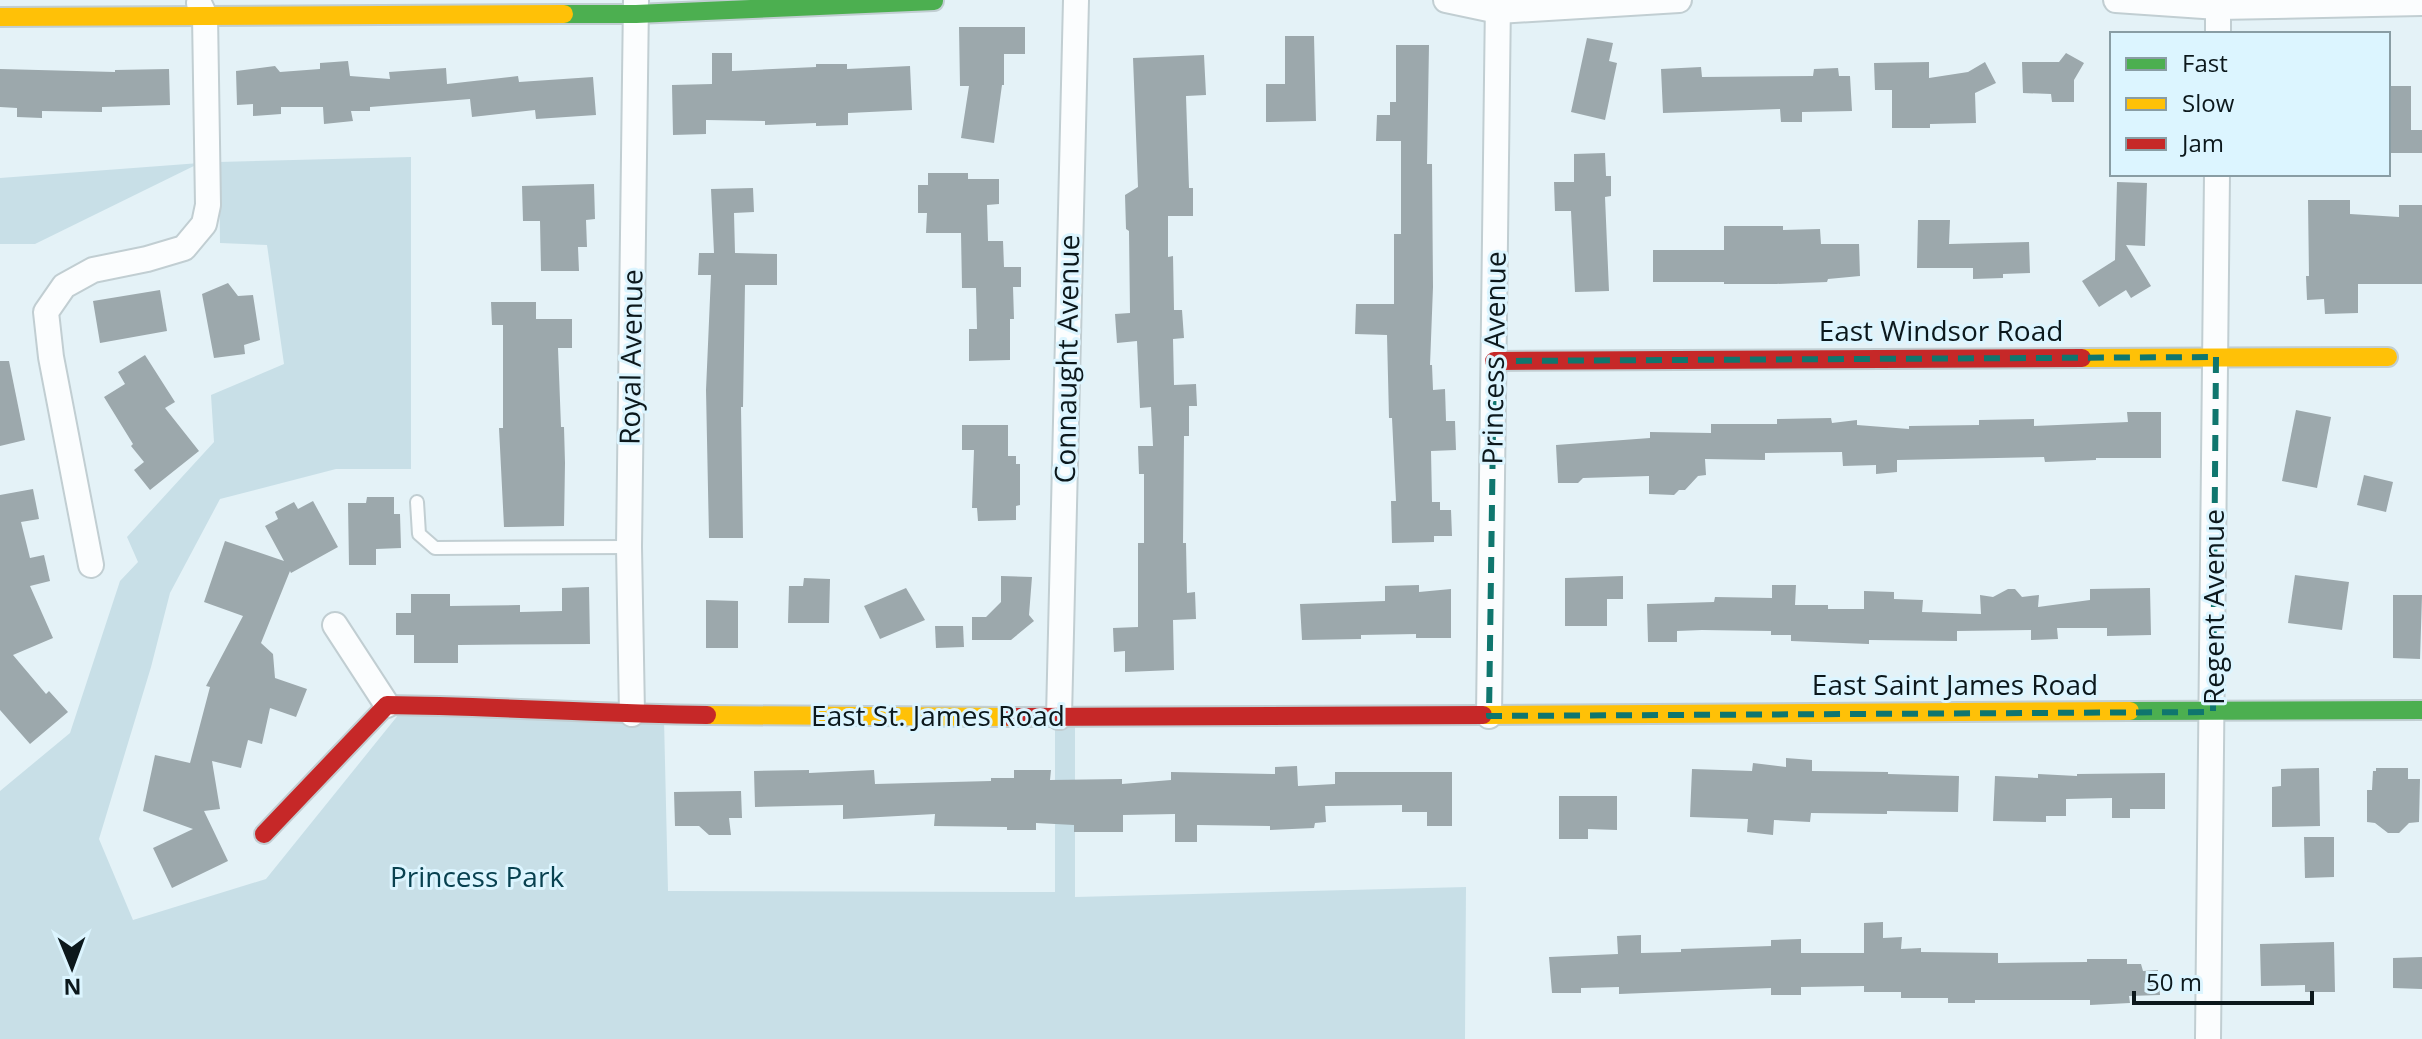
<svg xmlns="http://www.w3.org/2000/svg" width="2422" height="1039" font-family="'Open Sans',sans-serif">
	<rect width="100%" height="100%" fill="#e4f2f7"/>
	<g fill="#c8dfe7">
		<polygon points="411,157 411,469 336,469 220,499 170,593 151,667 99,839 133,920 266,879 399,714 664,719 668,891 1055,892 1055,713 1075,713 1075,897 1466,887 1465,1039 0,1039 0,791 70,733 120,581 138,562 127,537 214,442 211,395 284,364 267,245 220,243 219,162"/>
		<polygon points="200,163 35,244 0,244 0,178"/>
	</g>
	<g fill="#9ca8ac">
		<polygon points="959,27 1025,27 1025,54 1004,54 1004,85 1002,85 994,143 961,138 969,86 960,86"/>
		<polygon points="1285,36 1314,36 1316,121 1266,122 1266,84 1285,84"/>
		<polygon points="1587,38 1613,43 1609,61 1617,63 1605,120 1571,112"/>
		<polygon points="1396,45 1429,45 1427,164 1432,164 1433,287 1430,365 1432,365 1433,390 1445,389 1446,421 1455,421 1456,450 1431,451 1432,502 1440,502 1440,510 1451,510 1452,536 1434,536 1434,542 1392,543 1391,501 1396,501 1392,418 1389,418 1387,335 1355,334 1356,304 1394,304 1394,234 1401,234 1401,141 1376,141 1377,115 1390,115 1390,102 1396,102"/>
		<polygon points="712,53 732,53 732,71 816,67 816,64 847,64 847,69 910,66 912,110 848,113 848,125 816,126 816,123 765,125 765,121 706,120 706,134 673,135 672,85 712,84"/>
		<polygon points="2066,53 2084,63 2074,80 2074,102 2052,102 2051,94 2023,93 2022,62 2059,62"/>
		<polygon points="1204,55 1206,95 1186,96 1189,188 1193,188 1193,216 1168,216 1168,257 1173,256 1174,310 1182,310 1184,338 1173,339 1174,385 1196,384 1197,406 1189,406 1189,436 1184,436 1183,543 1186,543 1187,593 1195,592 1196,619 1173,620 1174,670 1125,672 1125,651 1114,652 1113,628 1138,627 1138,543 1144,543 1144,474 1139,474 1138,446 1153,446 1151,407 1140,408 1137,341 1117,343 1115,314 1130,313 1129,231 1126,229 1125,195 1138,187 1133,58"/>
		<polygon points="348,61 350,76 390,79 389,72 446,68 447,84 518,76 519,82 593,77 596,115 536,119 535,110 472,117 470,99 370,107 370,111 351,111 353,121 324,124 323,107 281,107 281,114 253,116 253,104 237,105 236,71 275,66 280,72 320,69 320,63"/>
		<polygon points="1929,62 1929,78 1968,72 1985,62 1996,83 1975,93 1976,123 1930,124 1930,128 1892,128 1892,90 1875,90 1874,63"/>
		<polygon points="1701,67 1702,77 1813,76 1814,69 1838,68 1839,76 1850,76 1852,111 1802,112 1802,122 1781,122 1780,109 1663,113 1661,69"/>
		<polygon points="0,69 115,72 115,70 169,69 170,105 102,107 102,112 42,111 42,118 17,117 17,108 0,107"/>
		<polygon points="2388,86 2411,86 2411,130 2422,130 2422,153 2388,153"/>
		<polygon points="1605,153 1606,176 1611,176 1611,196 1605,197 1609,291 1575,292 1571,211 1555,211 1554,182 1574,182 1574,154"/>
		<polygon points="928,173 968,173 968,179 999,179 999,204 987,205 988,241 1003,241 1004,267 1021,267 1021,287 1013,287 1014,319 1010,319 1010,360 969,361 969,329 977,329 976,288 962,288 961,233 926,233 927,213 918,213 918,185 928,185"/>
		<polygon points="2117,182 2147,183 2145,246 2126,245 2151,286 2131,298 2126,290 2099,307 2082,281 2115,260"/>
		<polygon points="594,184 595,219 586,220 587,247 578,247 579,271 541,271 540,221 523,221 522,186"/>
		<polygon points="753,188 754,212 734,213 735,253 777,254 777,285 745,285 743,407 741,407 743,538 709,538 706,390 711,275 698,275 699,253 714,253 711,189"/>
		<polygon points="2308,200 2350,200 2350,214 2399,217 2399,205 2422,205 2422,284 2358,284 2358,313 2325,314 2324,299 2307,300 2306,276 2309,276"/>
		<polygon points="1918,220 1950,220 1949,244 2029,242 2030,273 2003,274 2003,278 1973,279 1973,268 1917,268"/>
		<polygon points="1724,226 1783,226 1783,230 1820,229 1821,244 1859,244 1860,276 1828,279 1827,282 1776,284 1724,284 1724,282 1653,282 1653,250 1724,250"/>
		<polygon points="228,283 238,296 253,295 260,340 244,345 245,354 214,358 202,294"/>
		<polygon points="160,290 167,331 100,343 93,301"/>
		<polygon points="491,302 536,302 536,319 572,319 572,348 558,348 561,427 564,427 565,463 564,526 504,527 499,428 503,428 503,325 492,325"/>
		<polygon points="145,355 175,402 165,408 199,451 150,490 134,470 144,462 131,446 133,444 104,397 125,384 118,372"/>
		<polygon points="0,361 9,361 25,440 0,446"/>
		<polygon points="2296,410 2331,417 2317,488 2282,481"/>
		<polygon points="2127,412 2161,412 2161,458 2096,458 2096,460 2045,462 2044,457 1897,460 1897,472 1876,474 1876,465 1843,466 1842,452 1765,453 1765,460 1705,459 1706,475 1698,476 1685,490 1679,490 1674,495 1649,494 1649,476 1583,478 1578,483 1558,483 1556,445 1650,438 1650,432 1711,433 1711,424 1777,424 1777,419 1831,418 1832,423 1857,420 1857,425 1909,429 1909,426 1979,425 1979,420 2034,419 2034,426 2128,422"/>
		<polygon points="962,425 1008,425 1008,456 1016,456 1016,464 1020,464 1020,505 1016,506 1016,520 978,521 977,508 972,508 974,450 962,450"/>
		<polygon points="2364,475 2393,482 2386,512 2357,505"/>
		<polygon points="33,489 39,519 21,522 30,558 44,555 50,581 30,586 53,638 13,655 46,694 49,691 68,712 30,744 0,710 0,495"/>
		<polygon points="367,497 394,497 394,514 400,514 401,548 376,549 376,565 349,565 348,503 366,503"/>
		<polygon points="313,501 338,547 291,573 290,571 261,643 273,654 275,678 307,689 296,717 270,708 262,744 248,740 241,768 212,761 220,809 204,811 228,861 172,888 153,848 193,829 143,811 155,755 190,763 210,687 206,686 243,616 204,602 225,541 284,561 265,526 278,519 275,512 294,502 298,509"/>
		<polygon points="2295,575 2349,582 2342,630 2288,623"/>
		<polygon points="1001,576 1032,577 1029,615 1034,621 1011,640 972,640 972,617 986,617 1001,602"/>
		<polygon points="1623,576 1623,599 1607,599 1607,626 1565,626 1565,578"/>
		<polygon points="804,578 830,579 829,623 788,623 789,586 803,586"/>
		<polygon points="1419,585 1419,592 1451,589 1451,638 1416,638 1416,634 1361,635 1361,639 1302,640 1300,604 1385,601 1385,586"/>
		<polygon points="1772,585 1796,585 1795,605 1828,605 1828,609 1864,609 1864,591 1894,592 1894,599 1923,600 1922,612 1981,614 1980,595 1993,597 2008,589 2015,589 2022,597 2039,595 2038,607 2090,600 2090,589 2150,588 2151,635 2107,636 2107,628 2057,628 2058,639 2031,640 2031,630 1957,631 1957,641 1869,640 1869,644 1791,641 1791,635 1771,635 1771,631 1702,630 1677,631 1677,642 1648,642 1647,604 1714,602 1715,597 1772,598"/>
		<polygon points="589,587 590,644 458,645 458,663 414,663 414,635 396,635 396,613 411,613 411,594 450,594 450,606 520,605 520,612 562,611 562,588"/>
		<polygon points="906,588 925,620 880,639 864,606"/>
		<polygon points="2393,595 2422,595 2420,659 2393,658"/>
		<polygon points="706,600 738,601 738,648 706,648"/>
		<polygon points="935,626 963,626 964,647 936,648"/>
		<polygon points="1786,758 1812,760 1812,771 1888,772 1888,774 1959,776 1958,812 1887,811 1887,814 1811,813 1810,822 1774,820 1773,835 1747,832 1748,819 1690,817 1692,769 1752,771 1753,763 1786,767"/>
		<polygon points="1297,766 1298,786 1335,784 1335,772 1452,772 1452,826 1427,826 1427,812 1402,812 1402,805 1325,806 1326,822 1315,823 1314,828 1270,830 1270,826 1197,825 1197,842 1175,842 1175,814 1123,815 1123,832 1074,832 1074,825 1036,823 1036,830 1007,830 1007,827 934,826 935,814 843,819 843,805 755,807 754,771 809,770 809,773 874,770 875,784 991,781 991,778 1014,778 1014,770 1051,770 1050,780 1122,779 1122,784 1171,780 1171,772 1275,774 1275,767"/>
		<polygon points="2319,768 2320,826 2272,827 2272,787 2281,786 2281,769"/>
		<polygon points="2376,768 2408,768 2408,779 2420,779 2419,822 2409,823 2399,833 2388,833 2375,823 2367,822 2367,790 2372,790 2373,771 2376,771"/>
		<polygon points="2165,773 2165,809 2130,809 2130,818 2112,818 2112,798 2066,799 2066,816 2046,816 2046,822 1993,821 1995,776 2038,778 2038,774 2077,776 2077,774"/>
		<polygon points="741,791 742,818 729,818 731,835 709,835 699,826 675,826 674,792"/>
		<polygon points="1559,796 1617,796 1617,830 1588,829 1588,839 1559,839"/>
		<polygon points="2304,837 2334,837 2334,877 2305,878"/>
		<polygon points="1883,922 1883,938 1902,937 1901,949 1921,948 1921,952 1998,953 1998,963 2087,962 2087,959 2127,959 2127,964 2141,964 2143,971 2158,970 2160,995 2129,996 2130,1003 2090,1005 2090,1000 1975,1000 1975,1003 1948,1003 1948,998 1901,998 1901,992 1864,992 1864,986 1801,987 1801,995 1771,995 1771,988 1619,994 1619,987 1581,988 1581,993 1552,993 1549,957 1618,954 1617,936 1641,935 1641,953 1681,952 1681,949 1771,946 1771,940 1801,939 1801,953 1864,953 1864,923"/>
		<polygon points="2334,942 2335,992 2305,992 2305,985 2261,986 2260,944"/>
		<polygon points="2422,957 2422,989 2393,988 2393,958"/>
	</g>
	<g fill="none" stroke-linecap="round" stroke-linejoin="round">
		<g stroke="#c1ced2" stroke-width="16">
			<polyline id="lane" points="417,502 419,534 435,548 629,547"/>
		</g>
		<g stroke="#c1ced2" stroke-width="28">
			<g id="street">
				<polyline points="1446,0 1498,11 1679,0"/>
				<polyline points="2116,0 2218,7 2422,3"/>
				<polyline points="2218,34 2218,0"/>
				<polyline points="91,565 51,357 46,312 64,286 93,270 147,259 184,248 204,224 208,205 205,16 199,3"/>
				<polyline points="335,625 387,705"/>
				<polyline points="632,714 629,547 636,0"/>
				<polyline points="1489,716 1498,0"/>
				<polyline points="1059,717 1076,0"/>
				<polyline points="2208,1039 2217,174"/>
			</g>
		</g>
		<g stroke="#c1ced2" stroke-width="22">
			<g id="fast">
				<polyline points="564,14 636,14 934,1"/>
				<polyline points="2130,711 2422,710"/>
			</g>
		</g>
		<g stroke="#c1ced2" stroke-width="22">
			<g id="slow">
				<polyline points="0,17 564,14"/>
				<polyline points="2082,358 2388,357"/>
				<polyline points="707,715 1010,717"/>
				<polyline points="1483,715 2130,711"/>
			</g>
		</g>
		<g stroke="#c1ced2" stroke-width="22">
			<g id="jam">
				<polyline points="1494,361 2082,358"/>
				<polyline points="1010,717 1483,715"/>
				<path d="M 264,834 L 387,705 C 494,706 600,714 707,715"/>
			</g>
		</g>
		<use href="#lane" stroke="#fbfdfe" stroke-width="12"/>
		<use href="#street" stroke="#fbfdfe" stroke-width="24"/>
		<use href="#fast" stroke="#4caf50" stroke-width="18"/>
		<use href="#slow" stroke="#ffc107" stroke-width="18"/>
		<use href="#jam" stroke="#c62828" stroke-width="18"/>
	</g>
	<path fill="none" stroke="#0f766e" stroke-width="6" stroke-dasharray="16 10" stroke-linejoin="round" d="M 2216,357 L 2213,712 L 1489,716 L 1494,361 Z"/>
	<g text-anchor="middle" stroke-width="6" stroke-linejoin="round" paint-order="stroke">
		<g font-size="28" fill="#0c181c" stroke="#dcf5ff">
			<text x="1941" y="341">East Windsor Road</text>
			<text transform="translate(631 357) rotate(-89)" y="10">Royal Avenue</text>
			<text transform="translate(1494 358) rotate(-89)" y="10">Princess Avenue</text>
			<text transform="translate(1067 359) rotate(-89)" y="10">Connaught Avenue</text>
			<text transform="translate(2214 607) rotate(-90)" y="10">Regent Avenue</text>
			<text x="1955" y="695">East Saint James Road</text>
			<text x="938" y="726">East St. James Road</text>
		</g>
		<g font-size="28" fill="#084150" stroke="#dcf5ff">
			<text x="477" y="887">Princess Park</text>
		</g>
	</g>
	<rect x="2110" y="32" width="280" height="144" fill="#dcf5ff" stroke="#899da4" stroke-width="2"/>
	<rect x="2126" y="58" width="40" height="12" fill="#4caf50" stroke="#899da4" stroke-width="2"/>
	<text x="2182" y="72" font-size="24" fill="#0c181c">Fast</text>
	<rect x="2126" y="98" width="40" height="12" fill="#ffc107" stroke="#899da4" stroke-width="2"/>
	<text x="2182" y="112" font-size="24" fill="#0c181c">Slow</text>
	<rect x="2126" y="138" width="40" height="12" fill="#c62828" stroke="#899da4" stroke-width="2"/>
	<text x="2182" y="152" font-size="24" fill="#0c181c">Jam</text>
	<g transform="translate(72 967) rotate(179)" stroke="#dcf5ff" stroke-width="6" paint-order="stroke">
	<path d="M0-6L14 30L0 20L-14 30Z" fill="#0c181c"/>
	<text y="-12" font-size="22" font-weight="bold" text-anchor="middle" fill="#0c181c">N</text>
	</g>
	<path d="M2134 991v12h178v-12" fill="none" stroke="#0c181c" stroke-width="4"/>
	<text x="2146" y="991" font-size="24" fill="#0c181c" stroke="#dcf5ff" stroke-width="6" paint-order="stroke">50 m</text>
</svg>
